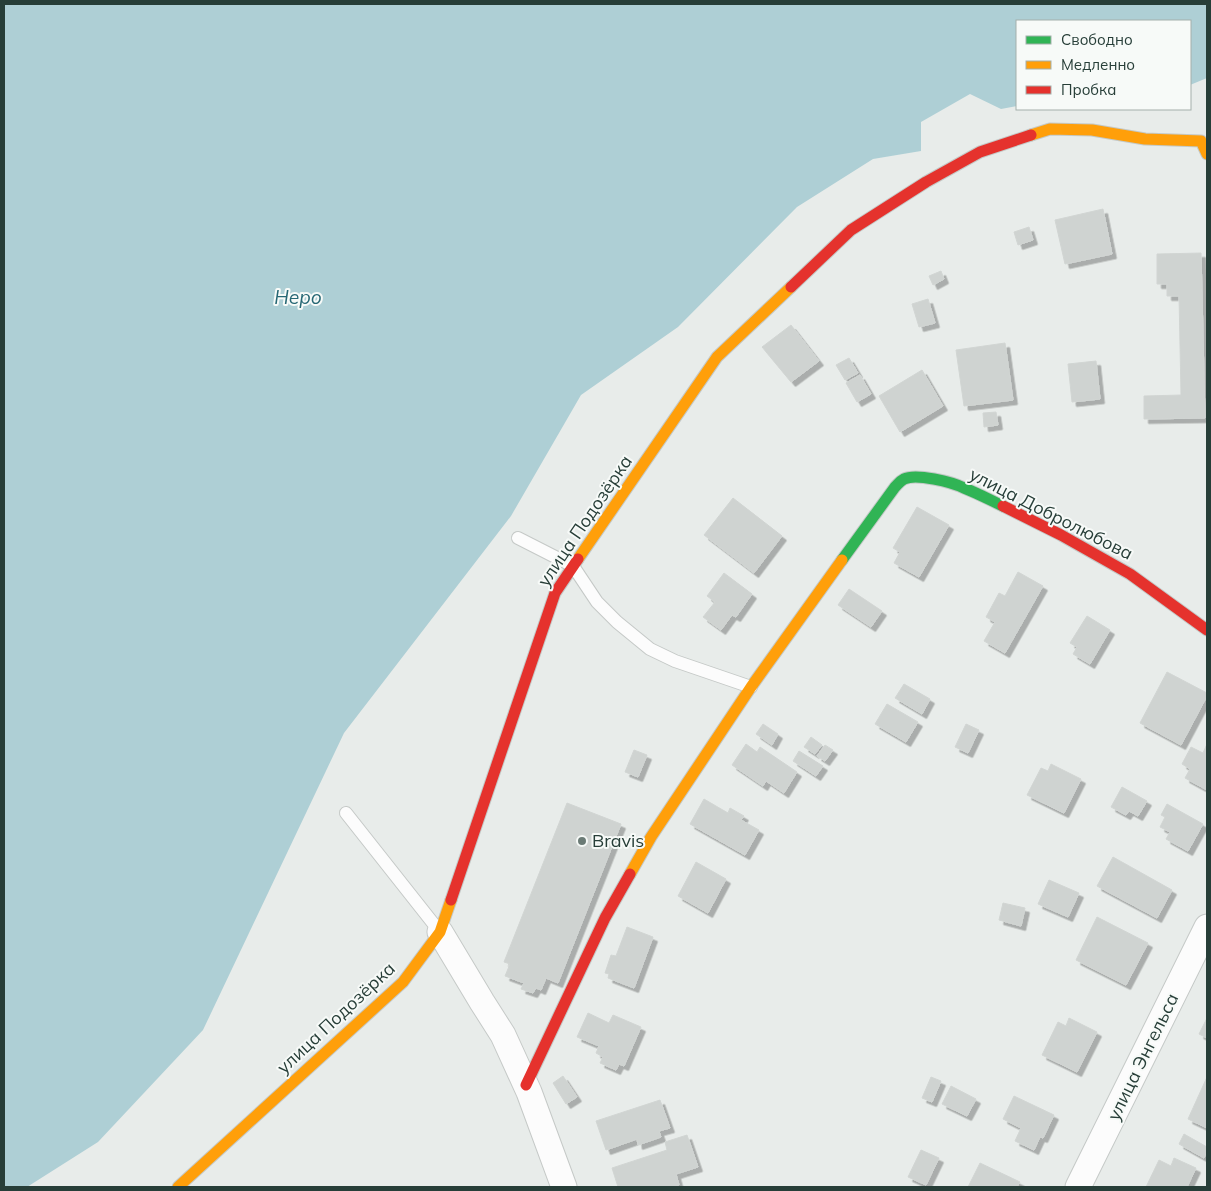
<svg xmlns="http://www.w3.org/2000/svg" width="1211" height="1191" font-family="Mulish,sans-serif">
	<defs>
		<filter id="shadow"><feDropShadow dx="4.5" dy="4.5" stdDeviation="0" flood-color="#0004"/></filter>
	</defs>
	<rect width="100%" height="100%" fill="#e8ecea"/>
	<polygon fill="#aecfd5" points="4,4 1207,4 1207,78 1190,85 1190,21 1017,21 1017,106 1001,109 970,94 921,122 921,151 873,159 797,207 678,327 581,395 511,516 344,733 203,1030 98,1142 27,1187 4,1187"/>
	<g fill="#cfd3d1" stroke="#d1d5d3" filter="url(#shadow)">
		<polygon points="1103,209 1112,254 1065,264 1055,220"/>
		<polygon points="1029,227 1033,240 1018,245 1014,232"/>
		<polygon points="1201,253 1205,418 1144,419 1144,396 1181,395 1179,296 1167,296 1167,284 1157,284 1157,254"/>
		<polygon points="941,271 944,279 933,285 929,276"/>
		<polygon points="928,299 935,323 919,327 912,304"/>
		<polygon points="791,325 819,361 791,382 762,347"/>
		<polygon points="1005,343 1013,400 964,406 956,350"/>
		<polygon points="849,358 858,373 845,380 836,365"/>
		<polygon points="1096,361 1100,399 1072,402 1068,364"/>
		<polygon points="922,370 943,406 900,432 879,396"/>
		<polygon points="860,375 871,394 857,402 846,383"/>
		<polygon points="996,412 998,425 984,427 983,413"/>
		<polygon points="733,498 782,536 754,573 704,535"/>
		<polygon points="917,507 949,525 919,577 894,563 900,552 893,548"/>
		<polygon points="1018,572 1043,586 1005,653 984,641 995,622 986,617 999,593 1005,596"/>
		<polygon points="724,573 752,594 736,617 732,615 721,630 703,617 715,602 707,596"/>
		<polygon points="849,589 882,611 871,627 838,605"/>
		<polygon points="1087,616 1110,630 1090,664 1073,654 1077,647 1070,643"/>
		<polygon points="1167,672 1207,693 1207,696 1181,745 1140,723"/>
		<polygon points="904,684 930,699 922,714 895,698"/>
		<polygon points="887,704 918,722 906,742 875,724"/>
		<polygon points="763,724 778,734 772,745 756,734"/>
		<polygon points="966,724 979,730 968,753 955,747"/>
		<polygon points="811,737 822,745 815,754 804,747"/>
		<polygon points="746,744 757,752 760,747 797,772 784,793 766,781 763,786 732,765"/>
		<polygon points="1207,744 1207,790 1185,778 1190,769 1182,764 1191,747 1203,753"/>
		<polygon points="825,745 833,750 825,761 817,756"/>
		<polygon points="634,750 647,755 638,777 625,772"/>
		<polygon points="799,751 823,766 816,776 793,761"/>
		<polygon points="1051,764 1081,779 1064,813 1027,795 1041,768 1048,771"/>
		<polygon points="1122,787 1147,801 1138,816 1129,811 1126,815 1111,807"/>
		<polygon points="704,799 728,813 730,808 744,816 741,820 759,830 745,855 690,824"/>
		<polygon points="567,803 621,824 558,983 546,978 541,990 536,988 533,993 521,989 524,983 505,976 510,964 504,962"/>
		<polygon points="1167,804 1203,824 1188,851 1166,839 1170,832 1160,827 1165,817 1161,815"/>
		<polygon points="1113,857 1172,890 1157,918 1097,886"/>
		<polygon points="696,862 726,879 708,913 678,896"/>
		<polygon points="1049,880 1079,893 1068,917 1038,904"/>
		<polygon points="1003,903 1025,908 1021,926 999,920"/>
		<polygon points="1097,917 1148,943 1126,985 1076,960"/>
		<polygon points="627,927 653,937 634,988 608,978 609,974 605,973 611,955 616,956"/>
		<polygon points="588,1013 609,1023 613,1015 641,1027 624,1066 619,1064 616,1070 600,1063 603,1057 596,1053 599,1046 577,1037"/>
		<polygon points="1069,1018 1097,1032 1077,1072 1042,1055 1058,1022 1066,1026"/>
		<polygon points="1207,1018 1207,1038 1199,1034"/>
		<polygon points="563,1076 577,1097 566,1104 553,1083"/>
		<polygon points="931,1077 941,1081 932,1102 922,1098"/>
		<polygon points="1207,1077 1207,1128 1188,1119"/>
		<polygon points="951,1086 976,1099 967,1116 942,1104"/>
		<polygon points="1014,1096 1054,1115 1043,1138 1040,1137 1034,1150 1015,1141 1021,1128 1003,1119"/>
		<polygon points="660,1100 670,1128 659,1131 661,1137 638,1145 637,1139 606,1150 596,1121"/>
		<polygon points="1184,1134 1207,1147 1207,1151 1204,1158 1179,1144"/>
		<polygon points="687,1135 698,1167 676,1174 679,1185 672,1187 618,1187 612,1168 667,1150 665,1142"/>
		<polygon points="921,1150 939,1158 926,1185 908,1177"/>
		<polygon points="1174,1158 1196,1168 1187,1187 1146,1187 1159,1160 1171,1166"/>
		<polygon points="980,1163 1020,1182 1017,1187 968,1187"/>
	</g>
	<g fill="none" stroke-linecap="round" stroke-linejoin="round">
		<g stroke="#c5c9c7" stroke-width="14">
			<g id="lane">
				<polyline points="518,538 573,566 597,602 617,622 650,649 675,661 751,687"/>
				<polyline points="346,813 440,932"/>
			</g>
		</g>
		<g stroke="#c5c9c7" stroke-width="27">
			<g id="street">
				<polyline points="440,932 482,1002 503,1035 529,1092 564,1187"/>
				<polyline points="1078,1187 1207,927"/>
			</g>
		</g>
		<g stroke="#c4c9c7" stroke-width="13">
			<path id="fast" d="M 842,560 L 895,487 C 898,484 900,481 904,479 C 916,473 952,482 964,488 C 977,493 990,500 1003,506"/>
		</g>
		<g stroke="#c4c9c7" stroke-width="13">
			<g id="slow">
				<polyline points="1031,135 1050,129 1092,130 1145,139 1201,141 1207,154"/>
				<polyline points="578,559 717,357 791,287"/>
				<polyline points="630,874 651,837 751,687 842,560"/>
				<polyline points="178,1187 403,982 440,932 451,900"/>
			</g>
		</g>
		<g stroke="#c4c9c7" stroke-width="13">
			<g id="jam">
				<polyline points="791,287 851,230 926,182 980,152 1031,135"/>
				<polyline points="1003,506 1061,535 1130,574 1207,630"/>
				<polyline points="451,900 555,593 578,559"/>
				<polyline points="526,1085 605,918 630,874"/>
			</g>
		</g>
		<use href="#lane" stroke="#fcfcfc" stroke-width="12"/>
		<use href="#street" stroke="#fcfcfc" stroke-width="25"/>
		<use href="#fast" stroke="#30b455" stroke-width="11"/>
		<use href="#slow" stroke="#ff9f0a" stroke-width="11"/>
		<use href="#jam" stroke="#e5322d" stroke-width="11"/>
	</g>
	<circle fill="#6b7b76" stroke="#f7faf8" stroke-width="2" cx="582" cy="841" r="5"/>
	<g text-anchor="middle" stroke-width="4" stroke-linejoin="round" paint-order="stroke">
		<g font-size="18" fill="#273e38" stroke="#f7faf8">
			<text transform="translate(1051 514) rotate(27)" y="6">улица Добролюбова</text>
			<text transform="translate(585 521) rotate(-56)" y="6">улица Подозёрка</text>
			<text transform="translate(336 1018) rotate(-43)" y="6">улица Подозёрка</text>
			<text transform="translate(1143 1057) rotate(-64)" y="6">улица Энгельса</text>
		</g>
		<g font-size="18" fill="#273e38" stroke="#f7faf8" text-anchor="start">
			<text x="592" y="847">Bravis</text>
		</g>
		<g font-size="19" font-style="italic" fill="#266774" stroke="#f7faf8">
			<text x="298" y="304">Неро</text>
		</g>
	</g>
	<rect width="1211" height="1191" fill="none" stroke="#273e38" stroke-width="10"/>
	<rect x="1016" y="20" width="175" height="90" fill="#f7faf8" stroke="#a4afab"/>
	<rect x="1026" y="36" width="25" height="8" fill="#30b455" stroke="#a4afab"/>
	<text x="1061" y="45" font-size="15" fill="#273e38">Свободно</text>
	<rect x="1026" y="61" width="25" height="8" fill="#ff9f0a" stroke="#a4afab"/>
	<text x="1061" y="70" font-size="15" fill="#273e38">Медленно</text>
	<rect x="1026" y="86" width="25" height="8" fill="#e5322d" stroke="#a4afab"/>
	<text x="1061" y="95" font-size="15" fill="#273e38">Пробка</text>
</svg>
